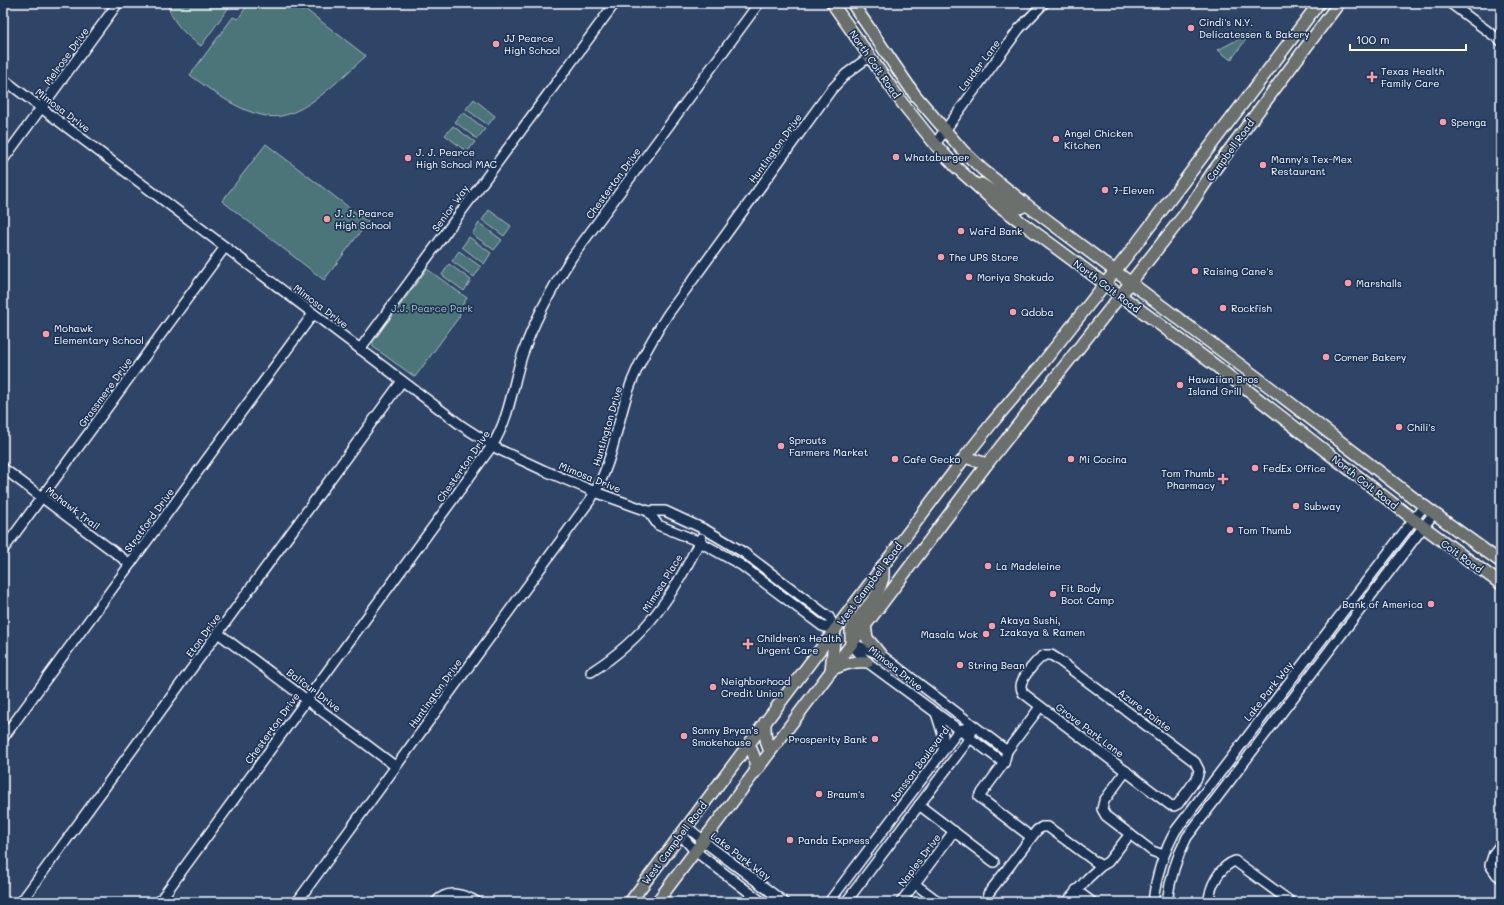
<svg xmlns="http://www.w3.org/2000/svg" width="1504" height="905" font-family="Mali,sans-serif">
	<rect width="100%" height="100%" fill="#2f4568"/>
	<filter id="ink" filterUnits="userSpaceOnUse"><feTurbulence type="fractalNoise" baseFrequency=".025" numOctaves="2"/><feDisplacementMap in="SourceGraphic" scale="8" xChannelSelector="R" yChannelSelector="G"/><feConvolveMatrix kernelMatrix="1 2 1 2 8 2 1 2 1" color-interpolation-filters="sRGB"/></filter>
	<g filter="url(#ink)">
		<g fill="#4c7478" stroke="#a6babc">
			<path d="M 167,3 L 232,3 L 201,46 C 185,35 172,22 167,3 Z"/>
			<path d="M 249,3 L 291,3 L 303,11 L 305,9 L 366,56 C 344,75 310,111 281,116 C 272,118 260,115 251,112 C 229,104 209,89 190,75 L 233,17 L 238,19 Z"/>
			<polygon points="1248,34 1249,35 1231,60 1218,50"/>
			<polygon points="474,99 495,116 488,125 466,109"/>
			<polygon points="463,112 485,129 477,139 455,122"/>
			<polygon points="453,126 475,142 467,152 445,135"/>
			<polygon points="266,144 368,222 324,280 222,201"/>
			<polygon points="489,210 511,226 504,236 482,220"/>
			<polygon points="479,223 502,240 494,250 472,234"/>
			<polygon points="469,237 491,253 484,264 462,247"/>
			<polygon points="459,251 481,267 474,277 452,261"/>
			<polygon points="449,264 471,280 464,291 442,275"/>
			<polygon points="427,269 467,298 461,307 459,317 415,377 373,347 373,342"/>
		</g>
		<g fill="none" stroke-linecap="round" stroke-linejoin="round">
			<g stroke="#fff" stroke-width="12">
				<g id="minor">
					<polyline points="1450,3 1501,41"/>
					<polyline points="3,79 462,426 498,449 543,470 595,492 648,511 665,511 706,530 743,552 829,617 835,630"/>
					<polyline points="935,144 1019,29 1044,3"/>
					<polyline points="3,160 118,3"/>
					<polyline points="360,349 615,3"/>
					<polyline points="3,468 130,564"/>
					<polyline points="648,511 658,525 700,542 741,565 822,626 835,630"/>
					<polyline points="3,550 225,247"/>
					<polyline points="218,633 395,766"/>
					<polyline points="851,644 867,662 1004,763"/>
					<polyline points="853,644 880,654 1007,751"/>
					<path d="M 1045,655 L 1051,655 L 1056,658 L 1195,762 L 1199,770 L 1197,778 L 1178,804 L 1174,806 L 1170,805 L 1023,693 C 1022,691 1021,688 1021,686 C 1021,678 1038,658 1045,655 Z"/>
					<path d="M 591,672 C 645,638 674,595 701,538"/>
					<polyline points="936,713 943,735 943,750"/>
					<polyline points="3,738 313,314"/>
					<polyline points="1126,771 1104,801 1102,809 1106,816 1152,851 1163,855"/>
					<polyline points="919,805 994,862"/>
					<polyline points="687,827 711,847 784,902"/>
					<polyline points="681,835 695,851 762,902"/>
					<polyline points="1031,837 979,797 1004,763 1007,751 1040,707"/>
					<polyline points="1501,844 1494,853 1490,865 1497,875 1501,878"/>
					<polyline points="915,884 939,902"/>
					<polyline points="1076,890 1092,902"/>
					<polyline points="21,902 402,381"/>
					<path d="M 159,902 L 492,446 C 510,417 512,387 522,356 C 534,320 552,288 572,257 L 759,3"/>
					<path d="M 297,902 L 591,499 C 610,469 615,435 625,401 C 634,370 650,342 668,314 L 831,90 L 846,74 L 869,57"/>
					<path d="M 436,902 C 447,889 464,894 477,902"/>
					<polyline points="829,902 959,730 973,726"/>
					<polyline points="846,902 970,738 973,726"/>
					<polyline points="901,902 954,831"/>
					<polyline points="988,902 988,894 1037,830 1042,827 1048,827 1101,866"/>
					<polyline points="1067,902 1088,878 1101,866 1108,862 1130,834"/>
					<path d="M 1153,902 C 1156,876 1163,853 1176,830 L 1424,506"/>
					<path d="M 1167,902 C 1170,878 1176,858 1187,837 L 1434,513"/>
					<path d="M 1209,902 C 1209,887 1220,866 1235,861 L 1291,902"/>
				</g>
			</g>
			<g stroke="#fff" stroke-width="14">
				<g id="major">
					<polyline points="832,3 903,104 935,144 956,167 998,205 1216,366 1413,519 1501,584"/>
					<polyline points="852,3 915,95 963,151 983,170 1027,205 1263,382 1424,506 1501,562"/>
					<polyline points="981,184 1019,208 1027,205"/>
					<polyline points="965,457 987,464"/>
					<polyline points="865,625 867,638 880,654"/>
					<polyline points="851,644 851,631 853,625 875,597 880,587 883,578 883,565"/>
					<path d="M 833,669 C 845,664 854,661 867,662"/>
					<polyline points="831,671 835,630"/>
					<path d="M 765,722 C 765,732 765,742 770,751"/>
					<polyline points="749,744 754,756 756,770"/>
					<polyline points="630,902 965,457 992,423 1042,364 1134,247 1319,3"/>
					<polyline points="657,902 987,464 1184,215 1212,173 1339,3"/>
				</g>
			</g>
			<use href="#minor" stroke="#1d3557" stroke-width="9"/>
			<use href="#major" stroke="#6c706d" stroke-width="11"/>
		</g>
	</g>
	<g fill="#ff9aa2" stroke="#1d3557" stroke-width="1.5">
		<circle cx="1191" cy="28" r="4"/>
		<circle cx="496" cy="44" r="4"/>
		<path d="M1370 71h4v4h4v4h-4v4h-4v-4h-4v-4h4z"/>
		<circle cx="1443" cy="122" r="4"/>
		<circle cx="1056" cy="139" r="4"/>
		<circle cx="896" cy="157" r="4"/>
		<circle cx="408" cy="158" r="4"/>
		<circle cx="1263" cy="165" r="4"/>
		<circle cx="1105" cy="190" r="4"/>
		<circle cx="327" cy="219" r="4"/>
		<circle cx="961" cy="231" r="4"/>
		<circle cx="941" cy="257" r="4"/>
		<circle cx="1195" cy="271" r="4"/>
		<circle cx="969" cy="277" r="4"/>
		<circle cx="1348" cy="283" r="4"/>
		<circle cx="1223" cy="308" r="4"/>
		<circle cx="1013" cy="312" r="4"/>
		<circle cx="46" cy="334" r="4"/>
		<circle cx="1326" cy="357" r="4"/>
		<circle cx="1180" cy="385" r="4"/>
		<circle cx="1399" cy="427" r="4"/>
		<circle cx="781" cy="446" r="4"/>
		<circle cx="895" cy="459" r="4"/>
		<circle cx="1071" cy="459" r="4"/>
		<circle cx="1255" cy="468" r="4"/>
		<path d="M1221 473h4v4h4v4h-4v4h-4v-4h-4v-4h4z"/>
		<circle cx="1296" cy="506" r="4"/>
		<circle cx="1230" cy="530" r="4"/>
		<circle cx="988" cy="566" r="4"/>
		<circle cx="1053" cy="594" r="4"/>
		<circle cx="1431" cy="604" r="4"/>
		<circle cx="992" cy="626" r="4"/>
		<circle cx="986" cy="634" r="4"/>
		<path d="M746 638h4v4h4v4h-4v4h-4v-4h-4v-4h4z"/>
		<circle cx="960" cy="665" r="4"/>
		<circle cx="713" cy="687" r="4"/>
		<circle cx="684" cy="736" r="4"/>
		<circle cx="875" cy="739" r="4"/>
		<circle cx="819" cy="794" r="4"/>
		<circle cx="790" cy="840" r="4"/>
	</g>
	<g text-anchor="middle" stroke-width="3.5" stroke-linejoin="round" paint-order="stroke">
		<g font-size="10" fill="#fff" stroke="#1d3557" text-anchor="start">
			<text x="1199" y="26">Cindi's N.Y.<tspan x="1199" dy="12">Delicatessen &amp; Bakery</tspan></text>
			<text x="504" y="42">JJ Pearce<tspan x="504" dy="12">High School</tspan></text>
			<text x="1381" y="75">Texas Health<tspan x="1381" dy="12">Family Care</tspan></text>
			<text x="1451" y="126">Spenga</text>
			<text x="1064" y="137">Angel Chicken<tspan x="1064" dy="12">Kitchen</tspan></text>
			<text x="416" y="156">J. J. Pearce<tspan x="416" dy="12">High School MAC</tspan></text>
			<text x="904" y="161">Whataburger</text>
			<text x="1271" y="163">Manny's Tex-Mex<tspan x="1271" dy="12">Restaurant</tspan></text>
			<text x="1113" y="194">7-Eleven</text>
			<text x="335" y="217">J. J. Pearce<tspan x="335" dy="12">High School</tspan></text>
			<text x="969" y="235">WaFd Bank</text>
			<text x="949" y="261">The UPS Store</text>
			<text x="1203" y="275">Raising Cane's</text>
			<text x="977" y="281">Moriya Shokudo</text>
			<text x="1356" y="287">Marshalls</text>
			<text x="1231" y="312">Rockfish</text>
			<text x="1021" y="316">Qdoba</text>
			<text x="54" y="332">Mohawk<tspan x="54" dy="12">Elementary School</tspan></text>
			<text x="1334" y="361">Corner Bakery</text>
			<text x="1188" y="383">Hawaiian Bros<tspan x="1188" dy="12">Island Grill</tspan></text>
			<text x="1407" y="431">Chili's</text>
			<text x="789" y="444">Sprouts<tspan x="789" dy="12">Farmers Market</tspan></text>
			<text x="903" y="463">Cafe Gecko</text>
			<text x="1079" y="463">Mi Cocina</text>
			<text x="1263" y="472">FedEx Office</text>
			<text x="1215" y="477" text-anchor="end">Tom Thumb<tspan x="1215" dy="12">Pharmacy</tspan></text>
			<text x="1304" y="510">Subway</text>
			<text x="1238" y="534">Tom Thumb</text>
			<text x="996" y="570">La Madeleine</text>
			<text x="1061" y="592">Fit Body<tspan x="1061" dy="12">Boot Camp</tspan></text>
			<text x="1423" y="608" text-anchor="end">Bank of America</text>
			<text x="1000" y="624">Akaya Sushi,<tspan x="1000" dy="12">Izakaya &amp; Ramen</tspan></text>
			<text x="978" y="638" text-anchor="end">Masala Wok</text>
			<text x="757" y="642">Children's Health<tspan x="757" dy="12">Urgent Care</tspan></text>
			<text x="968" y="669">String Bean</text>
			<text x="721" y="685">Neighborhood<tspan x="721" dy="12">Credit Union</tspan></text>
			<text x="692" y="734">Sonny Bryan's<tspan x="692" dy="12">Smokehouse</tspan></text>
			<text x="867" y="743" text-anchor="end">Prosperity Bank</text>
			<text x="827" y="798">Braum's</text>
			<text x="798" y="844">Panda Express</text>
		</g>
		<g font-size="10" fill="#fff" stroke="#1d3557">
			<text transform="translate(66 56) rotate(-54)" y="4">Melrose Drive</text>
			<text transform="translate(875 64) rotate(55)" y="4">North Coit Road</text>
			<text transform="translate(979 65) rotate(-53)" y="4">Lauder Lane</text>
			<text transform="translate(63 110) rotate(37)" y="4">Mimosa Drive</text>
			<text transform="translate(775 148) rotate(-54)" y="4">Huntington Drive</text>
			<text transform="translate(1230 150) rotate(-54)" y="4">Campbell Road</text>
			<text transform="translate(613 183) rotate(-54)" y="4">Chesterton Drive</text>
			<text transform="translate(450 208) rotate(-54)" y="4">Senior Way</text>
			<text transform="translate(1107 286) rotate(37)" y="4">North Coit Road</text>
			<text transform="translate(321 306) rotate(37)" y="4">Mimosa Drive</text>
			<text transform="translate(105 392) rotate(-54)" y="4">Grassmere Drive</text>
			<text transform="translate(607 426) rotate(-74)" y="4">Huntington Drive</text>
			<text transform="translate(463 466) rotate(-55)" y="4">Chesterton Drive</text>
			<text transform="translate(590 477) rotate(22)" y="4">Mimosa Drive</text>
			<text transform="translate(1365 482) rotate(38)" y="4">North Coit Road</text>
			<text transform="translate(73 508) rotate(37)" y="4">Mohawk Trail</text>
			<text transform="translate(149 520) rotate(-54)" y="4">Stratford Drive</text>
			<text transform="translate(1462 556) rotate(36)" y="4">Coit Road</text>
			<text transform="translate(662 583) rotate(-58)" y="4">Mimosa Place</text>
			<text transform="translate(869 584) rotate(-53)" y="4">West Campbell Road</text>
			<text transform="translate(203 635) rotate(-54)" y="4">Eton Drive</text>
			<text transform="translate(896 668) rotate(38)" y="4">Mimosa Drive</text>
			<text transform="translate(314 690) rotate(37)" y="4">Balfour Drive</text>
			<text transform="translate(1268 691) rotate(-52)" y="4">Lake Park Way</text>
			<text transform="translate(435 693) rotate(-54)" y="4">Huntington Drive</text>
			<text transform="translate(1145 710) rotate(37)" y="4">Azure Pointe</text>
			<text transform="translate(272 728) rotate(-54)" y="4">Chesterton Drive</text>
			<text transform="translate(1090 730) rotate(37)" y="4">Grove Park Lane</text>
			<text transform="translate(919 764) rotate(-53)" y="4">Jonsson Boulevard</text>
			<text transform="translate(674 843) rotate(-53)" y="4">West Campbell Road</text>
			<text transform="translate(741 856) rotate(37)" y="4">Lake Park Way</text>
			<text transform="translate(919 860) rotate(-53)" y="4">Naples Drive</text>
		</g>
		<g font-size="10" fill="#aec0c2" stroke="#1d3557">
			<text x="432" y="312">J.J. Pearce Park</text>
		</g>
	</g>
	<rect width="1504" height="905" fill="none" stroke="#1d3557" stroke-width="16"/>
	<rect x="8" y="8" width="1488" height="889" fill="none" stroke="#fff" stroke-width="1.5" filter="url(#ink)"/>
	<path d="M1350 44v6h116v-6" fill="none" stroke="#ffffff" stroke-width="2"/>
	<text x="1356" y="44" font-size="12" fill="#ffffff" stroke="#1d3557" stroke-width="3" paint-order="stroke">100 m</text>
</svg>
